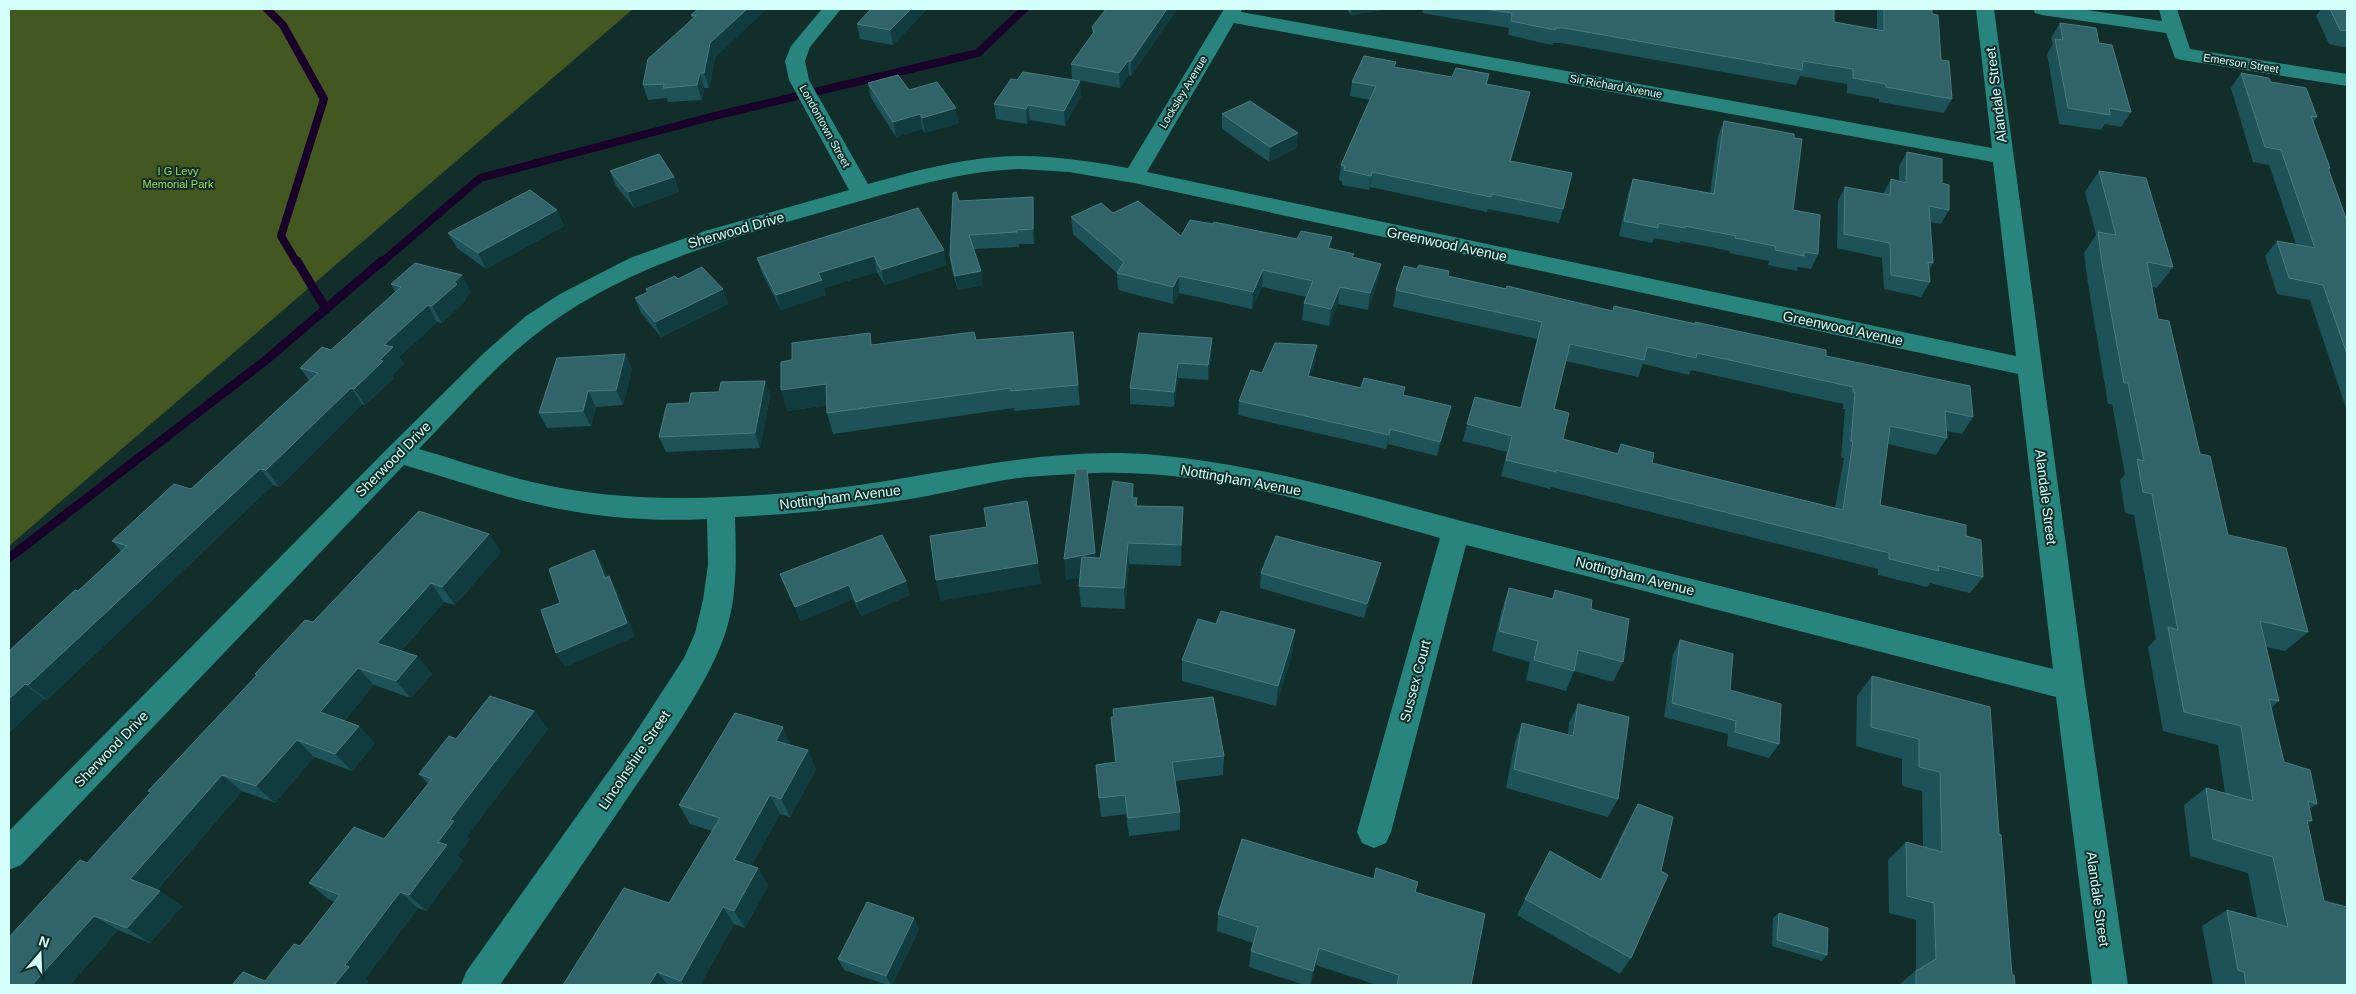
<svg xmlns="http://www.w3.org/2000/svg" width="2356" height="994" font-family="Arial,sans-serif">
	<rect width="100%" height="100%" fill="#122e2b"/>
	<polygon fill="#435721" points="9,9 633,9 9,546"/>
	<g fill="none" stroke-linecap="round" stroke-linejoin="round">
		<g stroke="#19022a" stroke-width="8">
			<polyline points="267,9 283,25 324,99 281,236 297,263"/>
			<polyline points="381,263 480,178 718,115 978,53 1024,9"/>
		</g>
		<g stroke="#19022a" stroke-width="9">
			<polyline points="297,261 326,309"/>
			<polyline points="9,558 266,360 382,261"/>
		</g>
		<g fill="#27857d" fill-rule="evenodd">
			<path d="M 822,9 L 841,9 L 810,47 L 805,61 L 809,80 L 868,184 C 918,170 970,156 1022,156 C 1057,156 1093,162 1128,168 L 1224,9 L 1242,9 L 1241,12 L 1992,148 L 1976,9 L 1994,9 L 2085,687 L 2128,985 L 2092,985 L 2056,697 L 1466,545 L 1391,832 L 1386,843 L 1374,848 L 1362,843 L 1357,832 L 1440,538 C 1329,507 1212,469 1095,473 C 1073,474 1050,475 1027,477 C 990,481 953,492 916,498 C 856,508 795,514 735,517 C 736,556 738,596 725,634 C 707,686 666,741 635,787 C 590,853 545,919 500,985 L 461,985 L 466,972 L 630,741 L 684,658 L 695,633 L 703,600 L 708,565 L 707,519 C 649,522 589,517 532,503 C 489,493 447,477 404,465 L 21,865 L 9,870 L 9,831 L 390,446 L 485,352 L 526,316 L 560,294 L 630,258 L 705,231 L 849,190 L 789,80 L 785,61 L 791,46 ZM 1234,23 L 1993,162 L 2016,356 L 1147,172 ZM 1020,169 L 1069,172 L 1134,183 L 2018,374 L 2053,669 C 1868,623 1684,577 1500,531 C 1386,502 1274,466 1156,455 C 1035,444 918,482 799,492 C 710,500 619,503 532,482 C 494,473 457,460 419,449 C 459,408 498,362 544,328 C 630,264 734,237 836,208 C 897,191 957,171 1020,169 Z"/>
			<polygon points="2033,9 2080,9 2162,21 2159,9 2177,9 2190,49 2347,74 2347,86 2182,60 2175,58 2166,33 2042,15 2035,13"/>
		</g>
	</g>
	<g fill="#1d5258" fill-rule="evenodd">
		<polygon points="698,9 715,58 709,88 704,88 702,100 668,102 667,98 648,100 643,85 692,18 691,15"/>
		<polygon points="927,9 893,45 860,39 857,24"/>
		<polygon points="1177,9 1131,76 1129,75 1120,88 1072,79 1071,64 1093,34 1092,27"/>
		<polygon points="1346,9 1386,9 1351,15"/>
		<polygon points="1423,9 1834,9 1834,22 1877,30 1877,9 1932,9 1941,60 1952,99 1944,113 1879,102 1879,99 1847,93 1847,84 1800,76 1796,85 1561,43 1553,43 1552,45 1508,35 1509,28 1422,13"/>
		<polygon points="2321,9 2347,9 2347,48 2329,44 2316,16"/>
		<polygon points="2060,23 2099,43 2131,112 2121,127 2105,124 2101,130 2059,124 2047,54 2053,44 2051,38"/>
		<polygon points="1395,67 1452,77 1489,74 1487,84 1530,92 1511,161 1563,209 1559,223 1488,209 1487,212 1370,187 1369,190 1342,185 1342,181 1339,180 1341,165 1370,100 1350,96 1352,82"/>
		<polygon points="2241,73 2271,82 2317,117 2313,122 2330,168 2329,170 2347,221 2347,411 2310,300 2277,294 2265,256 2277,241 2296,244 2269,165 2253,162 2231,88"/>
		<polygon points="868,83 909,90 959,123 925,133 922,129 896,137 871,98"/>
		<polygon points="1081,96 1065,126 1030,120 1027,124 996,119 994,104"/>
		<polygon points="1222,114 1298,133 1296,148 1269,162 1222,129"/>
		<polygon points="1724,121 1793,210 1818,254 1811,269 1798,267 1797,271 1768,265 1769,261 1729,253 1730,251 1680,241 1680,243 1654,238 1652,243 1619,236 1628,194 1633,179 1710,193 1718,136"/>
		<polygon points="1907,152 1942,183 1949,210 1941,224 1930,222 1933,263 1929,271 1930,282 1921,297 1884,289 1882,258 1837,248 1838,201 1845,187 1883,194 1891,179 1899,181 1899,166"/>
		<polygon points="610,171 674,177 679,192 634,208 616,186"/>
		<polygon points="2099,171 2173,267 2157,288 2152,287 2158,319 2200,454 2228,535 2308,632 2285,651 2266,647 2279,701 2271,708 2284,762 2317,804 2309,809 2312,821 2308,824 2324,901 2347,985 2213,985 2202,926 2227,910 2257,918 2248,873 2190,856 2184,805 2206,788 2225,793 2218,745 2163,731 2148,647 2156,639 2134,515 2125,513 2120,480 2125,474 2112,404 2108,404 2088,284 2084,253 2096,235 2085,192"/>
		<polygon points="959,201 1034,212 1034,244 1019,244 1019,247 974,249 983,285 958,290 952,271 950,256"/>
		<polygon points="918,208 947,265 885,285 877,272 824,288 826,295 781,310 762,273 757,258"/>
		<polygon points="557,210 564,226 486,269 457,248 448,233"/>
		<polygon points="1113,213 1181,236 1331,249 1353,258 1378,281 1368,310 1338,304 1329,326 1302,320 1304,303 1307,297 1262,287 1252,309 1179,293 1173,304 1118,290 1117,273 1073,234 1071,217"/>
		<path d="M 1448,276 L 1613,311 L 1614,306 L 1695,323 L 1695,322 L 1826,356 L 1973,417 L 1962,434 L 1946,431 L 1947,438 L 1936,455 L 1888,444 L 1880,505 L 1966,536 L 1983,577 L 1970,593 L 1930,583 L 1927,587 L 1878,575 L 1878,569 L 1551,487 L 1550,489 L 1501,476 L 1507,452 L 1463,441 L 1467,424 L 1520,408 L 1537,339 L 1393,307 L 1396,290 ZM 1566,361 L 1638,377 L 1643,364 L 1689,375 L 1691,370 L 1843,404 L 1843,409 L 1845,409 L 1841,458 L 1844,458 L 1835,508 L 1652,463 L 1621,444 L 1617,453 L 1563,439 L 1554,409 Z"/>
		<polygon points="678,279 728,304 661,337 641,313 635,298 647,292 646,289"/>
		<polygon points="391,284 471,292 465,298 466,300 442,323 437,322 399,357 404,364 392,375 394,378 365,405 362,404 279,487 273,485 47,700 44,699 9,733 9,651 78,591 121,551 112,541 191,489 309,380 300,368 331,350 395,292"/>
		<polygon points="1073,332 1080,405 1014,411 1014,408 833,434 827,413 827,405 788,411 781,390 792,360 873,345 976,340"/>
		<polygon points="1212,338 1211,353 1208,380 1178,378 1174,407 1130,404 1130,388"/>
		<polygon points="625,354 632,369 623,405 596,407 591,426 547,428 539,413"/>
		<polygon points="1315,360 1310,377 1361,388 1404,395 1447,421 1437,456 1388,444 1386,449 1238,415 1239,401 1262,373"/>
		<polygon points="765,381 770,396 760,448 666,452 659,437 689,403 719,392"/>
		<polygon points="1133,484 1134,498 1138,506 1183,528 1181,566 1129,564 1125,609 1081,607 1079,586 1080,577 1066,580 1095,558 1100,558"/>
		<polygon points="489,534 501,552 455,605 444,602 401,651 417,656 432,674 411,698 374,685 344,721 375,743 352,771 314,757 275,803 242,791 157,890 182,906 150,943 118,930 70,985 87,863 151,792 148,791 256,676 255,674 313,622"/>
		<polygon points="1381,563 1378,577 1364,618 1260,588 1261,573"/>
		<polygon points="780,574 910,595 861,616 853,599 801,621"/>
		<polygon points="1509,588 1552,599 1555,590 1591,609 1623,662 1613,682 1574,671 1566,691 1526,680 1530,662 1492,651 1502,609"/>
		<polygon points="1216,624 1293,651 1276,706 1182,681 1182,660"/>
		<polygon points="1680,640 1730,690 1779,744 1769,758 1727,746 1728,734 1664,717 1673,654"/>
		<polygon points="1872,676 1999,834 2012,975 2015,985 1899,985 1916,970 1916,920 1889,913 1888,860 1906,842 1923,847 1922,791 1902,786 1902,759 1856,746 1857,696"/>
		<polygon points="1578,704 1618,799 1608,817 1506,788 1515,742 1522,723 1568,735 1569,723"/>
		<polygon points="534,711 548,729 467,836 470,839 457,855 463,861 426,911 418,908 365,979 368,982 365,985 232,985 265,981 300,946 335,902 328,899 309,883 384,839 428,784 419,774 456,739"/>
		<polygon points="1111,717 1224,756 1223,775 1175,781 1180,812 1180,830 1129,836 1126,814 1101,817 1096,765 1115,762"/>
		<polygon points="792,745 816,769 790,817 780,814 751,866 758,868 768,886 745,928 734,924 700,985 563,985 669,903 712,831 690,824 679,805"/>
		<polygon points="1638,804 1631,958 1620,974 1517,915 1550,851 1600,879 1628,822"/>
		<polygon points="1415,892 1471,985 1377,985 1316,965 1310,985 1305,985 1249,967 1251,951 1253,943 1217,931 1218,914"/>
		<polygon points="1779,913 1827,955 1822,961 1772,946 1773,918"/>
		<polygon points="919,929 892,985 887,985 844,970 838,959"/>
	</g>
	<g fill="#103c3f">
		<polygon points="747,9 767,9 715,58 709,88 704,73 710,43"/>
		<polygon points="911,9 927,9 893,45 890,30"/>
		<polygon points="1167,9 1177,9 1131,76 1131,61"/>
		<polygon points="1352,9 1386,9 1351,15"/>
		<polygon points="1128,61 1129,75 1120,88 1119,73"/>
		<polygon points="700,73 704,88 702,100 697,85"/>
		<polygon points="1080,81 1081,96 1065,126 1064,111"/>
		<polygon points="1530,92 1527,106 1507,175 1510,161"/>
		<polygon points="1028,105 1030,120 1027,124 1026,109"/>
		<polygon points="956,108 959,123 925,133 922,118"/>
		<polygon points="920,114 922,129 896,137 893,122"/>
		<polygon points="1298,133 1296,148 1269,162 1270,147"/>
		<polygon points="1372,172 1370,187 1369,190 1371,176"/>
		<polygon points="674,177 679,192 634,208 628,192"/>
		<polygon points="1033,197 1034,212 1034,244 1033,229"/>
		<polygon points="557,210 564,226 486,269 478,253"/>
		<polygon points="1332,237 1330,254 1328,248"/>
		<polygon points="944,250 947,265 885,285 881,270"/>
		<polygon points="874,256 877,272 824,288 826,295 781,310 776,295 818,273"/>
		<polygon points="1381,264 1378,281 1368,310 1370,293"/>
		<polygon points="1263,270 1262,287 1252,309 1253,292"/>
		<polygon points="981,271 983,285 958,290 955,276"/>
		<polygon points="462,275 471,292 465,298 466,300 442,323 432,306 454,282"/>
		<polygon points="1179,276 1179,293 1173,304 1173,287"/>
		<polygon points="1340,287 1338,304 1329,326 1331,309"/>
		<polygon points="723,289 728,304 661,337 655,322"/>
		<polygon points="428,305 437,322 399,357 404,364 392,375 394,378 365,405 354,389 384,345"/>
		<polygon points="1212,338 1211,353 1208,380 1208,365"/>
		<polygon points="1317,345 1315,360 1306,391 1308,376"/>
		<polygon points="625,354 632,369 623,405 616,390"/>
		<polygon points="1178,363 1178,378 1174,407 1174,392"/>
		<polygon points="765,381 770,396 760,448 755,433"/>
		<polygon points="826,384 832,404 788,411 781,390"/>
		<polygon points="351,388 362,404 279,487 266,470"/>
		<polygon points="588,391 596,407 591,426 583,411"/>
		<polygon points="1451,406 1447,421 1437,456 1440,442"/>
		<polygon points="1390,429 1388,444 1386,449 1389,435"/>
		<polygon points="260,469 273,485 47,700 28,685"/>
		<polygon points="1133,484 1134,505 1132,498"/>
		<polygon points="1183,507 1183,528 1181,566 1181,545"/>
		<polygon points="489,534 501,552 455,605 442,587"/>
		<polygon points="1128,543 1129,564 1125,609 1124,588"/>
		<polygon points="594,550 603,565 614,592 605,578"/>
		<polygon points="1095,553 1097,575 1066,580 1064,559"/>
		<polygon points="1038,563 1041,584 940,601 936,580"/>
		<polygon points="1381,563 1378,577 1364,618 1367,604"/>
		<polygon points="609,576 617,591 635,637 565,667 556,653"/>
		<polygon points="906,581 910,595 861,616 856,602"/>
		<polygon points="431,583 444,602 392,661 377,643"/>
		<polygon points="849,585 853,599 801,621 795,607"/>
		<polygon points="1295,630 1293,651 1276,706 1278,686"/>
		<polygon points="417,656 432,674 411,698 396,681"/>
		<polygon points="358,668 374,685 336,730 320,712"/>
		<polygon points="25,684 44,699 9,733 9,699"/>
		<polygon points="534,711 548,729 467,836 470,839 457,855 463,861 426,911 409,895 450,820"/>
		<polygon points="359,726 375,743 352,771 335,754"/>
		<polygon points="783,727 792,747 776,741"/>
		<polygon points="297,740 314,757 275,803 256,786"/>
		<polygon points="808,750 816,769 790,817 781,799"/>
		<polygon points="222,775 242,791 152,895 130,879"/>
		<polygon points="770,795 780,814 745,878 734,860"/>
		<polygon points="758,868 768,886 745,928 734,911"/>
		<polygon points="160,891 182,906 150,943 127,928"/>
		<polygon points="400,892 418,908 365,979 368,982 365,985 334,985 345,965"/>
		<polygon points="723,907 734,924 700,985 684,985 681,981"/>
		<polygon points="94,916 118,930 70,985 32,985"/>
		<polygon points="914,918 919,929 892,985 891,985 886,976"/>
		<polygon points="1319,948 1316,965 1310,985 1313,971"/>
		<polygon points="657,972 668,985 649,985"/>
	</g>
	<g fill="#306469" stroke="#4a7c80" fill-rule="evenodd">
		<polygon points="698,9 747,9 710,43 704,73 700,73 697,85 663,88 664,84 643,85 648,59 696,16 691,15"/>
		<polygon points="871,9 911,9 890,30 857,24"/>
		<polygon points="1106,9 1167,9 1131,61 1128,61 1119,73 1071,64 1094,32 1092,27"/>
		<polygon points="1484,9 1834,9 1834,22 1884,31 1884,9 1932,9 1932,14 1938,15 1941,60 1949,61 1952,99 1886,87 1886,84 1853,78 1853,69 1803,61 1802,70 1564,28 1556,28 1555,30 1511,21 1512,13"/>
		<polygon points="2330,9 2347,9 2347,31 2340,30"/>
		<polygon points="2060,23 2096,28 2099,43 2112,45 2131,112 2109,108 2110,115 2068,108 2055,39 2063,40"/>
		<polygon points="1364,56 1396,62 1394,67 1452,77 1456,68 1489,74 1486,84 1530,92 1510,161 1572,173 1563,209 1492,194 1491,197 1372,172 1371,176 1344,170 1345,166 1341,165 1376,86 1352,82"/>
		<polygon points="1023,72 1080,81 1064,111 1028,105 1026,109 994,104 1011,79 1017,80"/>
		<polygon points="2241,73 2269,78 2271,82 2306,88 2317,117 2311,116 2330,168 2328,168 2347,221 2347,354 2323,285 2289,278 2277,241 2315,248 2281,150 2265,147"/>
		<polygon points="898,75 909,90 937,82 956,108 922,118 920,114 893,122 868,83"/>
		<polygon points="1250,101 1298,133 1270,147 1222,114"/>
		<polygon points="1724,121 1794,134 1794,138 1802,139 1793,210 1820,215 1818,254 1804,252 1804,256 1775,250 1775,246 1735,238 1736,236 1685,226 1685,228 1658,223 1658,228 1624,221 1633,179 1714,194"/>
		<polygon points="1907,152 1942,159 1942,183 1949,185 1949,210 1929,206 1933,263 1928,262 1930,282 1891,275 1890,243 1844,234 1845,187 1890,195 1891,179 1906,183"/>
		<polygon points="659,154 674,177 628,192 610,171"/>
		<polygon points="2099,171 2146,178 2173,267 2147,262 2158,319 2169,321 2200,454 2210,456 2228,535 2286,548 2308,632 2260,621 2279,701 2269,699 2284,762 2310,770 2317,804 2308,801 2312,821 2307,820 2324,901 2347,907 2347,985 2246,985 2244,972 2238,970 2227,910 2288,927 2273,857 2213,839 2206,788 2253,801 2241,726 2184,712 2168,627 2178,630 2152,494 2143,492 2137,459 2144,461 2128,383 2124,383 2102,263 2098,232 2116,235"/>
		<polygon points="530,190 557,210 478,253 448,233"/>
		<polygon points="956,192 959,201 1033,197 1033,229 1017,230 1017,232 969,235 981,271 955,276 950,256 953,193"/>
		<polygon points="1138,201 1181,236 1190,220 1213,224 1214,222 1297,239 1301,231 1332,237 1328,248 1354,254 1352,257 1381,264 1370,293 1340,287 1331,309 1304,303 1313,281 1263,270 1253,292 1179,276 1173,287 1117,273 1124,262 1071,217 1101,203 1113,213"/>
		<polygon points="918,208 944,250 881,270 874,256 818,273 822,280 776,295 757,258"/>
		<polygon points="415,263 462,275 454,282 457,284 432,306 428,305 384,345 393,347 380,360 383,361 354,389 351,388 266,470 260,469 28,685 25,684 9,699 9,651 75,590 78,591 127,546 112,541 174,484 191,489 318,373 300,368 322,347 331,350 401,287 391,284"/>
		<path d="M 1419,265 L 1449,271 L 1448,276 L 1506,289 L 1507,286 L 1613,311 L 1614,306 L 1695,324 L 1695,322 L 1826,350 L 1826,356 L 1970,386 L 1973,417 L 1945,411 L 1947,438 L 1890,426 L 1880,505 L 1966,525 L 1966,536 L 1981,540 L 1983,577 L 1938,566 L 1939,571 L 1889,559 L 1889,553 L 1556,470 L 1556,472 L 1506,460 L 1512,436 L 1467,424 L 1475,397 L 1521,408 L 1542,322 L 1396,290 L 1404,266 L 1417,269 ZM 1570,344 L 1644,360 L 1647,347 L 1696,358 L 1697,353 L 1853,387 L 1853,392 L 1855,392 L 1851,441 L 1853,441 L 1843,510 L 1652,463 L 1654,453 L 1621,444 L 1618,454 L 1563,439 L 1569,413 L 1554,409 Z"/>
		<polygon points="702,267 723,289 655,322 635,298 648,292 646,289 675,276 678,279"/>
		<polygon points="974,332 976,340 1073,332 1078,385 1011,391 1011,388 827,413 826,384 781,390 781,362 792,360 792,343 870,333 871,345"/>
		<polygon points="1139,333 1212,338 1208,365 1178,363 1174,392 1130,388"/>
		<polygon points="1275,343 1317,345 1308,376 1361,388 1364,378 1405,387 1403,395 1451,406 1440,442 1390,429 1389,435 1239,401 1251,370 1262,373"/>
		<polygon points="625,354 616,390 588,391 583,411 539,413 557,358"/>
		<polygon points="765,381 755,433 659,437 667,404 689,403 691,393 719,392 721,382"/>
		<polygon points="1076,469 1087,469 1095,553 1064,559"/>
		<polygon points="1113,481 1133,484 1132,498 1137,498 1136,506 1183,507 1181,545 1128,543 1124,588 1079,586 1082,557 1100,558"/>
		<polygon points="1027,501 1038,563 936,580 930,536 987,527 984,508"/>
		<polygon points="419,511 489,534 442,587 431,583 377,643 417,656 396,681 358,668 320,712 359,726 335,754 297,740 256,786 222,775 130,879 160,891 127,928 94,916 32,985 9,985 9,937 80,860 87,863 151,792 148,791 257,675 255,674 305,620 313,622"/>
		<polygon points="882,535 906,581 856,602 849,585 795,607 780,574"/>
		<polygon points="1276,536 1381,563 1367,604 1261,573"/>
		<polygon points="594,550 605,578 609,576 627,623 556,653 541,610 560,603 549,569"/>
		<polygon points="1509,588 1553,599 1555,590 1592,600 1591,609 1629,619 1623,662 1578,650 1574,671 1534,660 1538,641 1499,631"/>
		<polygon points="1221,611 1295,630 1278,686 1182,660 1198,619 1216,624"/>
		<polygon points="1680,640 1733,654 1730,690 1781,704 1779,744 1735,732 1736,721 1672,703"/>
		<polygon points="1872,676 1990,707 1999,834 2001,835 2012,975 2014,975 2015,985 1916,985 1916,971 1936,959 1934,903 1907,896 1906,842 1942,852 1940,772 1919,767 1919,739 1871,727"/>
		<polygon points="490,696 534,711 450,820 454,821 438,842 447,845 409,895 400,892 345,965 349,967 334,985 232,985 243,972 265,981 294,944 300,946 340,895 309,883 354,827 384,839 432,779 419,774 449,736 456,739"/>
		<polygon points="1213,697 1224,756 1172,762 1180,812 1128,818 1125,795 1099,798 1096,765 1116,762 1111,717 1114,717 1113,709"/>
		<polygon points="1578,704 1629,717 1618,799 1514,769 1522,723 1573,736"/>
		<polygon points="735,713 783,727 776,741 808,750 781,799 770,795 734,860 758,868 734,911 723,907 681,981 657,972 649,985 563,985 624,888 669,903 720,818 679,805"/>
		<polygon points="1638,804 1673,817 1661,871 1668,875 1631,958 1525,899 1550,851 1601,880"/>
		<polygon points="1242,839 1374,879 1376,868 1418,882 1415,892 1485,914 1471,985 1397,985 1399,975 1319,948 1313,971 1251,951 1258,927 1218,914"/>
		<polygon points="867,902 914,918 886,976 838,959"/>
		<polygon points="1779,913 1828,928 1827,955 1777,940"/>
	</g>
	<g text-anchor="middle" stroke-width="4" stroke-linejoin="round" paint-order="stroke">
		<g font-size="11" fill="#d4fef9" stroke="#122e2b">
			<text transform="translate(2241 63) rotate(9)" y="4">Emerson Street</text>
			<text transform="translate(1616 86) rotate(10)" y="4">Sir Richard Avenue</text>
			<text transform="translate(1183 92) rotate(-59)" y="4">Locksley Avenue</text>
			<text transform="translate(825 126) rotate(61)" y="4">Londontown Street</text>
		</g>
		<g font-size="11" fill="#a9da59" stroke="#122e2b">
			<text x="178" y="175">I G Levy<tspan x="178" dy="13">Memorial Park</tspan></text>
		</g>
		<g font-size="14" fill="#d4fef9" stroke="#122e2b">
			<text transform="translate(1996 95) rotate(-97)" y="5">Alandale Street</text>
			<text transform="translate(736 230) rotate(-16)" y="5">Sherwood Drive</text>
			<text transform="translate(1447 244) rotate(12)" y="5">Greenwood Avenue</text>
			<text transform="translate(1843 328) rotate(12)" y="5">Greenwood Avenue</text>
			<text transform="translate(393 459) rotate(-45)" y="5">Sherwood Drive</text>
			<text transform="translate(1241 480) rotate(10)" y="5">Nottingham Avenue</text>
			<text transform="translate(840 497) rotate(-7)" y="5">Nottingham Avenue</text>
			<text transform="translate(2046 497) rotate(83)" y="5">Alandale Street</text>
			<text transform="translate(1635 576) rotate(14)" y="5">Nottingham Avenue</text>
			<text transform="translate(1415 681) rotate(-75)" y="5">Sussex Court</text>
			<text transform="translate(111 749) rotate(-46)" y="5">Sherwood Drive</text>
			<text transform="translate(634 760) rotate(-56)" y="5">Lincolnshire Street</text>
			<text transform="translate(2098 899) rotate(82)" y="5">Alandale Street</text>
		</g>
	</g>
	<rect width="2356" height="994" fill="none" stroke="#d4fef9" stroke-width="20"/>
	<g transform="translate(40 954) rotate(19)" stroke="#122e2b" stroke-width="4" paint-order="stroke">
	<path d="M0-4L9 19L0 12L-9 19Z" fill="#d4fef9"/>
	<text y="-8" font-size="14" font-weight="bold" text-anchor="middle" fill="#d4fef9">N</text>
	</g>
</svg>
